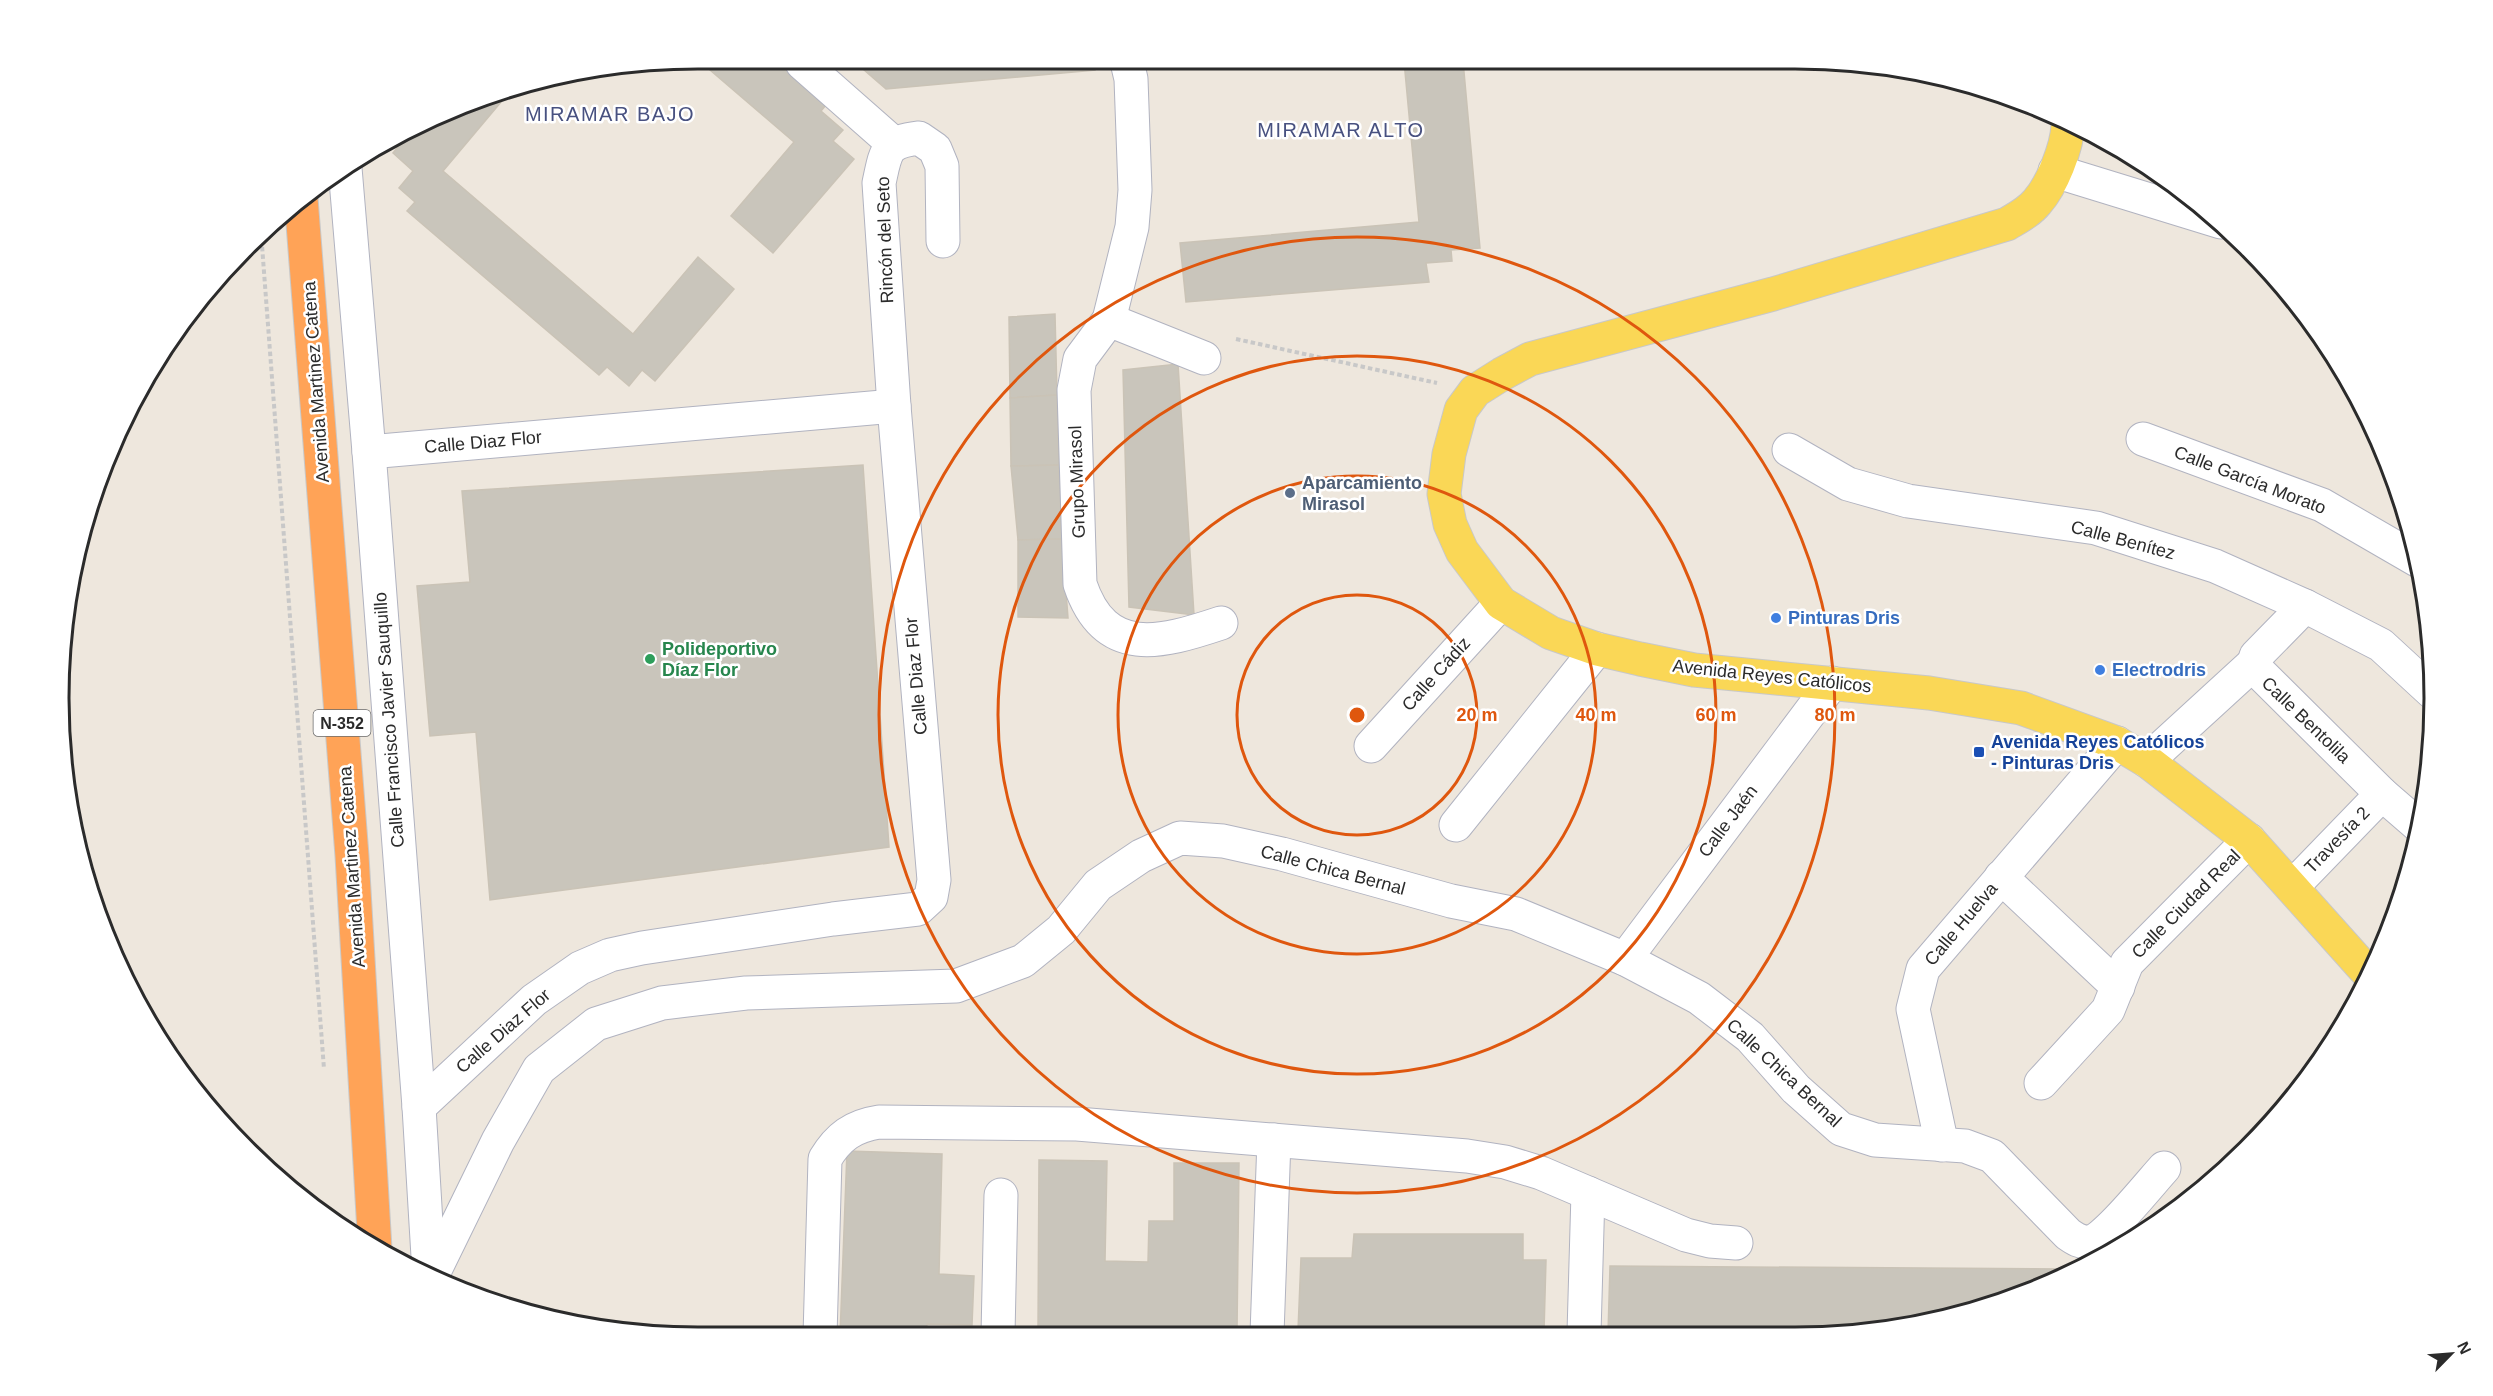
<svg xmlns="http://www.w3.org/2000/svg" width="2493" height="1396" font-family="Arial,sans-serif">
	<rect width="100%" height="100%" fill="#eee7dd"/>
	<polygon fill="#69cef7" points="77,550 78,554 63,654 64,615"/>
	<g fill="#c9c5bb" stroke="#cac3b6" stroke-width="1.5">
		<polygon points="1404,61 1463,61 1480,248 1451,250 1452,261 1426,263 1429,282 1186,302 1180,243 1419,222"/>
		<polygon points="1094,62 1095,70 886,89 856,63"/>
		<polygon points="789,63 831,99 821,111 843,130 833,141 854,159 773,253 731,216 794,142 703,64"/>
		<polygon points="500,91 506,96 443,171 633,334 698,257 734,289 655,381 642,370 629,386 607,367 599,375 407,211 415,202 399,188 413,171 393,153 418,123"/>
		<polygon points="1055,314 1057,395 1010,398 1009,317"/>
		<polygon points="1178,364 1194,615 1129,607 1123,370"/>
		<polygon points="1057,395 1059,465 1011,466 1010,398"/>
		<polygon points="863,465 889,847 490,900 476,732 430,736 417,586 470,582 462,491"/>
		<polygon points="1059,465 1062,539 1018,540 1011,466"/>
		<polygon points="1062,539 1068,618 1018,617 1018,540"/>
		<polygon points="847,1151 942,1154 939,1274 974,1276 972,1325 927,1324 926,1335 840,1336"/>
		<polygon points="1039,1160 1107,1161 1105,1261 1148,1262 1149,1221 1174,1221 1174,1163 1239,1163 1237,1332 1038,1330"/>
		<polygon points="1354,1234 1523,1234 1523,1260 1546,1260 1544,1332 1298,1330 1301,1258 1352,1258"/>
		<polygon points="1610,1266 2061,1269 2061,1274 2001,1303 1878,1332 1608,1333"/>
	</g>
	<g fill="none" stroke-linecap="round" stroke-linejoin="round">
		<g stroke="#b1b3c0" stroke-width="35">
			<g id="minor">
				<polyline points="802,63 894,144"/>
				<polyline points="345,168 369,452 419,1107 429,1273"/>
				<polyline points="2055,171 2221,222"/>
				<polyline points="1109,320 1132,227 1135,190 1131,79 1127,62"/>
				<path d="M 1204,358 L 1109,320 L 1080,359 L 1074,390 L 1080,584 C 1105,659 1161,643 1221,623"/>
				<polyline points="2143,439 2322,505 2417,560"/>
				<polyline points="1789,450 1848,484 1908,501 2096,528 2215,566 2305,606 2381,645 2432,692"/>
				<polyline points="369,452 894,406"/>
				<polyline points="2305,606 2256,656 2254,663 2256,669 2382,794 2419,826"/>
				<polyline points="1371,746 1501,603"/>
				<polyline points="2147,761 2254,663"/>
				<polyline points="1456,825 1597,649"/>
				<polyline points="2001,877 2118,987"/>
				<polyline points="2292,887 2382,794"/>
				<polyline points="1625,959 1832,683"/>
				<polyline points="2041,1083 2108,1010 2127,963 2249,840"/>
				<path d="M 419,1107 L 534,1000 L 580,968 L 610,955 L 642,948 L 833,919 L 918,909 L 931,897 L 934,880 L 894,406 L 879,183 C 886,151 885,142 919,138 L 935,149 L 942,166 L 943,241"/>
				<polyline points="1942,1145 1913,1009 1923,969 2117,743"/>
				<path d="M 433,1274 L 498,1141 L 539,1069 L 596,1024 L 662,1003 L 746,993 L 956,986 L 1023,961 L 1061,930 L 1098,885 L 1141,856 L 1180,838 L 1223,841 L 1282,854 L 1451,901 L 1516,914 L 1625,959 L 1699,998 L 1750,1037 L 1796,1089 L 1841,1129 L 1875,1140 L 1965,1146 L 1992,1156 L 2068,1234 C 2075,1239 2081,1243 2090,1242 C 2104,1241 2152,1181 2164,1168"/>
				<polyline points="1584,1333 1588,1193"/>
				<polyline points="1267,1334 1274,1140"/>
				<polyline points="998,1335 1001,1195"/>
				<path d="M 820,1336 L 825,1159 C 838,1137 853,1126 879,1122 L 1077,1124 L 1467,1156 L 1505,1162 L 1541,1173 L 1686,1235 L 1710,1241 L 1736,1243"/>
			</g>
		</g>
		<g stroke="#c8c8c8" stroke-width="35">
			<path id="major" d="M 2068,125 C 2067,148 2052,185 2037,202 C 2029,212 2017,218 2007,224 L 1773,294 L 1530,359 L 1502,374 L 1475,391 L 1461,410 L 1449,454 L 1444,494 L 1450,524 L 1462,551 L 1501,603 L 1551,633 L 1597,649 L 1640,659 L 1694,670 L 1929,693 L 2021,708 L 2117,743 L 2147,761 L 2249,840 L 2369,974"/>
		</g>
		<g stroke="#c8c8c8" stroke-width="35">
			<polyline id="highway" points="301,198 352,856 375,1249"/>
		</g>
		<g stroke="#c8c8c8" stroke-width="4" stroke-dasharray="4.5 3" stroke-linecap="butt">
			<polyline points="261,232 324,1069"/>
			<polyline points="1236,339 1437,383"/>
		</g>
		<use href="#minor" stroke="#fff" stroke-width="33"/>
		<use href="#major" stroke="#fad756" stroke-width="33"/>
		<use href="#highway" stroke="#ffa357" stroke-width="33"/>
	</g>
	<g fill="none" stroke="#df570e" stroke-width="3">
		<circle cx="1357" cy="715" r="120"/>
		<circle cx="1357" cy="715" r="239"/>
		<circle cx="1357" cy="715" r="359"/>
		<circle cx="1357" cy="715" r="478"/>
	</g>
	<circle fill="#5c6f8a" stroke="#fff" stroke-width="2" cx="1290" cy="493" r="6"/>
	<g fill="#3f7fe0" stroke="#fff" stroke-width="2">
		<circle cx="1776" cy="618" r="6"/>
		<circle cx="2100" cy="670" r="6"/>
	</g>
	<circle fill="#2e9e5b" stroke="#fff" stroke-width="2" cx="650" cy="659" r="6"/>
	<rect fill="#1a4fb4" stroke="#fff" stroke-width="2" x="1973" y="746" width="12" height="12" rx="3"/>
	<g text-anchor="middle" stroke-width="5" stroke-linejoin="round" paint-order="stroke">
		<rect fill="#fff" stroke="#6b6b6b" stroke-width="1.5" x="313.5" y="710" width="57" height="26" rx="4.5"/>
		<g font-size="16" font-weight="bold" fill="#2b2b2b">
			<text x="342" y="729">N-352</text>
		</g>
		<g font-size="18" fill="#2b2b2b" stroke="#fff">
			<text transform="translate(885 240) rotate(-92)" y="6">Rincón del Seto</text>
			<text transform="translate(316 382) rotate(-94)" y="6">Avenida Martinez Catena</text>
			<text transform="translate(483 442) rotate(-5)" y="6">Calle Diaz Flor</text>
			<text transform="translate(2250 480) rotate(21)" y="6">Calle García Morato</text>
			<text transform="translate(1077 482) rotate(-92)" y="6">Grupo Mirasol</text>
			<text transform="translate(2123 540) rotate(15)" y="6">Calle Benítez</text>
			<text transform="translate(1436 674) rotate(-48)" y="6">Calle Cádiz</text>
			<text transform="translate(916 676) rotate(-95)" y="6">Calle Diaz Flor</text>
			<text transform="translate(1772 676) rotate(6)" y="6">Avenida Reyes Católicos</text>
			<text transform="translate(389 720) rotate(-94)" y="6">Calle Francisco Javier Sauquillo</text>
			<text transform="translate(2306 720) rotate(44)" y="6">Calle Bentolila</text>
			<text transform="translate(1728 821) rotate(-53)" y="6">Calle Jaén</text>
			<text transform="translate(2337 840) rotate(-46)" y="6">Travesía 2</text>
			<text transform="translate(352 867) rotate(-94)" y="6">Avenida Martinez Catena</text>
			<text transform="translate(1333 870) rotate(15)" y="6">Calle Chica Bernal</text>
			<text transform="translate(2186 904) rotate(-45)" y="6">Calle Ciudad Real</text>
			<text transform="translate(1961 924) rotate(-50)" y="6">Calle Huelva</text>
			<text transform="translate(503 1031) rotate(-41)" y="6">Calle Diaz Flor</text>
			<text transform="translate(1784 1073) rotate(43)" y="6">Calle Chica Bernal</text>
		</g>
		<g font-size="18" font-weight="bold" fill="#4e5e75" stroke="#fff" text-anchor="start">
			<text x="1302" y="489">Aparcamiento<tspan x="1302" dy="21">Mirasol</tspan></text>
		</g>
		<g font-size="18" font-weight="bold" fill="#366cbe" stroke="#fff" text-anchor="start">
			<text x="1788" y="624">Pinturas Dris</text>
			<text x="2112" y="676">Electrodris</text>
		</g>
		<g font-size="18" font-weight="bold" fill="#27864d" stroke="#fff" text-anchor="start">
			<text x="662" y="655">Polideportivo<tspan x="662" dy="21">Díaz Flor</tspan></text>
		</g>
		<g font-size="18" font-weight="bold" fill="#164399" stroke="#fff" text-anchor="start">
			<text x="1991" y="748">Avenida Reyes Católicos<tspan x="1991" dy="21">- Pinturas Dris</tspan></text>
		</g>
		<g font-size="20" letter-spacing="1.5" fill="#485180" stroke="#fff">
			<text x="610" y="121">MIRAMAR BAJO</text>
			<text x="1341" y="137">MIRAMAR ALTO</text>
		</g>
	</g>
	<path d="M0 0H2493V1396H0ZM698 69H1795A629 629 0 0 1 2424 698V698A629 629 0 0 1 1795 1327H698A629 629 0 0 1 69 698V698A629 629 0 0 1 698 69Z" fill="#fff" fill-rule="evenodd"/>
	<path fill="none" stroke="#2b2b2b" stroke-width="3" d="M698 69H1795A629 629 0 0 1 2424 698V698A629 629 0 0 1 1795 1327H698A629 629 0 0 1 69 698V698A629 629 0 0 1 698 69Z"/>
	<circle cx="1357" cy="715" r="9" fill="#df570e" stroke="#fff" stroke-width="3"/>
	<g font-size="18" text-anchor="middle" font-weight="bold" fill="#df570e" stroke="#fff" stroke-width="5" stroke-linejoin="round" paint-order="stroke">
		<text x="1477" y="721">20 m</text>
		<text x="1596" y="721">40 m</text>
		<text x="1716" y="721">60 m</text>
		<text x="1835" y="721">80 m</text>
	</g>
	<g transform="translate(2451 1354) rotate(65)" stroke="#ffffff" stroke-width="4.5" paint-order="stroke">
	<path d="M0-4.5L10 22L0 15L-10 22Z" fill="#2b2b2b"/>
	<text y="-9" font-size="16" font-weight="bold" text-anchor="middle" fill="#2b2b2b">N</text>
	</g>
</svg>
